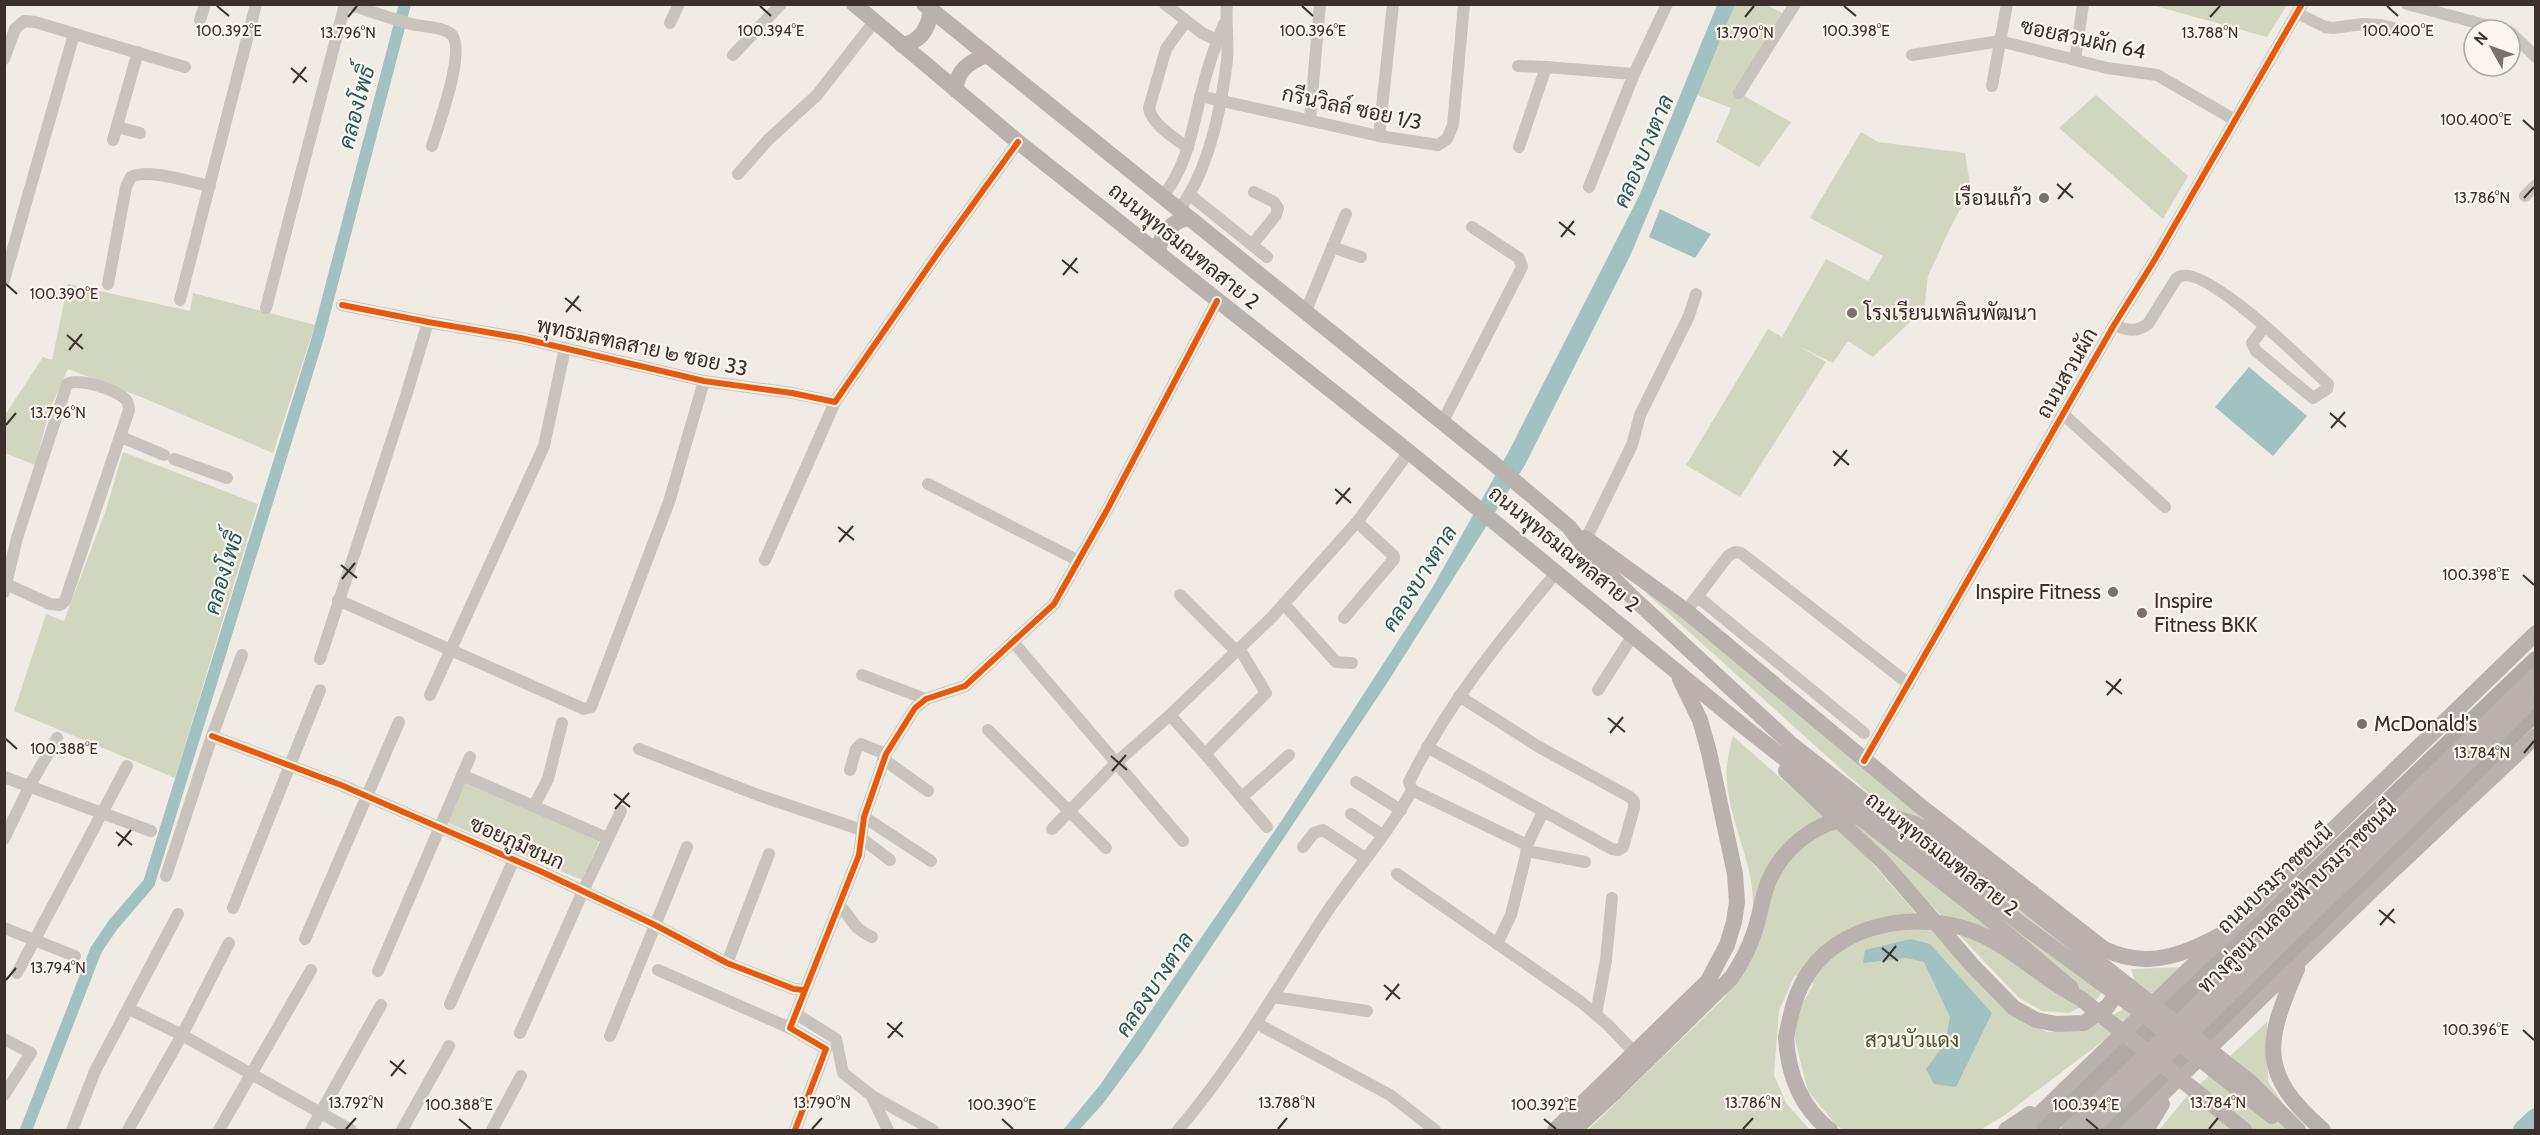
<svg xmlns="http://www.w3.org/2000/svg" width="2540" height="1135" font-family="Cabin,Sarabun,sans-serif">
	<rect width="100%" height="100%" fill="#f0ebe5"/>
	<g fill="#d1d6bf">
		<polygon points="1735,5 1767,5 1789,17 1744,96 1791,122 1759,167 1716,142 1731,108 1697,95"/>
		<polygon points="2152,5 2287,5 2267,37"/>
		<polygon points="2096,95 2188,176 2163,219 2059,128"/>
		<polygon points="1861,132 1878,142 1965,153 1971,191 1951,226 1928,276 1924,309 1873,357 1848,341 1833,363 1800,347 1826,362 1740,497 1686,465 1768,329 1782,337 1826,259 1868,281 1883,256 1810,218"/>
		<polygon points="68,284 190,311 193,293 315,325 273,453 141,397 68,369 50,409 35,465 5,453 5,415 43,357 52,360"/>
		<polygon points="123,452 258,504 175,778 14,711 46,614 64,621 106,510"/>
		<polygon points="1649,590 2106,962 2102,992 2098,998 2069,1013 2042,1011 2018,997 1881,852 1850,823 1909,827 1852,779 1646,593"/>
		<path d="M 1733,736 L 1855,844 L 1942,943 L 2019,1017 L 2047,1032 L 2087,1029 L 2122,1010 L 2134,978 L 2131,969 L 2186,967 L 2103,1041 L 2005,1115 L 1980,1130 L 1845,1130 L 1837,1126 L 1808,1091 L 1794,1036 L 1798,1010 L 1814,984 L 1795,975 L 1779,1010 L 1774,1075 L 1786,1103 L 1810,1130 L 1588,1130 L 1726,996 L 1726,975 L 1730,971 C 1737,953 1753,924 1753,905 C 1754,864 1730,823 1727,782 C 1725,767 1729,751 1733,736 Z"/>
		<polygon points="465,782 600,839 582,880 448,823"/>
		<polygon points="2267,1022 2268,1082 2291,1115 2298,1130 2159,1130 2188,1095"/>
	</g>
	<g fill="#a1c2c1">
		<polygon points="1717,5 1735,5 1631,254 1525,465 1389,680 1142,1051 1102,1105 1079,1130 1063,1130 1100,1085 1284,817 1431,590 1510,449 1639,196"/>
		<polygon points="1660,209 1711,234 1695,258 1649,237"/>
		<polygon points="2249,367 2307,416 2273,456 2215,407"/>
		<polygon points="1911,939 1930,944 1992,1013 1956,1087 1934,1084 1926,1069 1945,1043 1950,1017 1924,962 1906,958 1863,963 1865,950"/>
	</g>
	<g fill="none" stroke-linecap="round" stroke-linejoin="round">
		<polyline stroke="#a1c2c1" stroke-width="12" points="26,1130 96,950 113,925 149,883 318,337 405,4"/>
		<polyline stroke="#a1c2c1" stroke-width="20" points="2523,1130 2536,1118"/>
		<g stroke="#c9c3be" stroke-width="12">
			<path d="M 348,4 C 369,11 390,18 411,24 C 423,27 441,26 451,34 C 467,48 438,127 432,146"/>
			<polyline points="1165,4 1202,33 1217,40"/>
			<polyline points="2407,4 2504,30"/>
			<polyline points="2297,13 2325,27 2333,28 2363,24 2381,25 2401,30"/>
			<polyline points="200,20 205,4"/>
			<path d="M 1186,21 L 1166,49 L 1149,108 C 1152,125 1175,138 1188,148"/>
			<polyline points="670,23 679,4"/>
			<polyline points="2510,32 2536,57"/>
			<polyline points="733,55 781,4"/>
			<polyline points="1912,55 2000,41 2107,68 2157,75 2235,120"/>
			<polyline points="4,59 15,29 24,21 35,22 185,67"/>
			<polyline points="2075,60 2083,4"/>
			<polyline points="1518,66 1546,67"/>
			<polyline points="1992,86 2007,4"/>
			<polyline points="1739,93 1795,4"/>
			<polyline points="1200,96 1379,136 1438,145 1447,139 1453,125 1464,4"/>
			<polyline points="1310,119 1320,4"/>
			<polyline points="117,127 140,133"/>
			<polyline points="1379,136 1393,4"/>
			<polyline points="113,140 138,52"/>
			<polyline points="1519,147 1546,67 1634,74"/>
			<polyline points="738,174 768,140 817,95 874,22"/>
			<polyline points="1589,187 1634,74 1667,4"/>
			<polyline points="1190,195 1267,257"/>
			<path d="M 1163,196 C 1187,166 1192,131 1201,94 C 1207,70 1214,47 1224,24"/>
			<polyline points="2525,196 2536,185"/>
			<path d="M 1179,210 C 1209,170 1221,110 1227,60 C 1229,42 1225,23 1227,4"/>
			<polyline points="1252,245 1276,215 1278,208 1274,202 1254,192"/>
			<polyline points="1332,247 1361,257"/>
			<polyline points="4,280 74,34"/>
			<path d="M 108,284 L 126,187 L 131,177 C 149,168 189,182 210,186"/>
			<polyline points="180,300 256,4"/>
			<polyline points="342,305 428,322 521,338 704,381 792,393 835,402 940,250 1018,142"/>
			<polyline points="266,308 345,4"/>
			<polyline points="1305,313 1346,214"/>
			<path d="M 2114,325 C 2127,330 2135,333 2148,324 L 2176,279 C 2199,256 2308,366 2328,384 L 2327,389 L 2313,398 L 2256,351 L 2252,343 L 2265,326"/>
			<polyline points="2063,414 2165,507"/>
			<polyline points="1442,423 1522,267 1519,258 1472,227"/>
			<polyline points="121,437 164,455"/>
			<polyline points="174,459 227,478"/>
			<polyline points="928,484 1079,561"/>
			<polyline points="1586,539 1632,445 1640,415 1689,316 1696,294"/>
			<polyline points="765,560 835,402"/>
			<path d="M 4,584 L 6,584 L 50,604 L 60,605 L 65,601 L 129,410 C 129,409 128,402 127,401 C 119,390 78,377 67,384 L 17,538 L 6,584 L 4,592"/>
			<polyline points="1180,595 1236,651"/>
			<polyline points="1698,597 1864,733"/>
			<polyline points="338,600 584,709 591,707 669,502 704,381"/>
			<polyline points="1284,604 1336,662 1352,663"/>
			<polyline points="1686,611 1728,556 1735,552 1741,553 1909,684"/>
			<polyline points="1344,618 1394,559 1394,556 1357,522"/>
			<polyline points="1013,642 1183,841"/>
			<polyline points="320,659 406,396 428,322"/>
			<polyline points="862,675 926,699"/>
			<polyline points="1598,690 1633,635"/>
			<polyline points="430,695 544,446 565,348"/>
			<polyline points="1170,715 1205,754 1267,827"/>
			<polyline points="988,730 1106,848"/>
			<polyline points="212,736 341,785 540,871 655,925 727,963 794,989 804,990"/>
			<polyline points="1427,747 1612,849 1618,850 1623,847 1634,808 1634,801 1630,797 1539,747 1459,696"/>
			<polyline points="639,749 758,795 862,830"/>
			<polyline points="1205,754 1266,693 1239,648"/>
			<polyline points="883,759 928,791"/>
			<polyline points="1864,761 2114,325 2154,261 2302,4"/>
			<polyline points="850,770 856,749 861,744 886,754"/>
			<polyline points="462,775 607,838"/>
			<polyline points="4,777 151,831"/>
			<polyline points="1356,782 1401,810"/>
			<polyline points="1242,797 1289,755"/>
			<polyline points="534,806 548,779 562,723"/>
			<polyline points="1351,814 1382,835"/>
			<polyline points="864,817 931,861"/>
			<polyline points="1052,829 1117,762 1170,715 1272,617 1357,522 1409,452"/>
			<polyline points="861,838 890,860"/>
			<polyline points="4,839 30,785 57,738"/>
			<path d="M 1527,845 L 1412,790 L 1409,782 C 1447,705 1501,638 1557,572"/>
			<polyline points="1303,847 1314,833 1323,830 1365,858"/>
			<polyline points="1527,851 1585,862"/>
			<polyline points="1397,874 1581,1002 1607,1024 1635,1053"/>
			<polyline points="166,876 212,736 242,655"/>
			<path d="M 839,905 C 855,920 849,926 872,937"/>
			<polyline points="233,908 320,690"/>
			<polyline points="4,928 75,956"/>
			<polyline points="305,939 399,722"/>
			<polyline points="1497,944 1511,915 1526,855 1527,845 1543,812"/>
			<polyline points="727,963 769,854"/>
			<polyline points="658,970 790,1028"/>
			<polyline points="378,971 470,757"/>
			<polyline points="17,973 127,766"/>
			<polyline points="1273,997 1367,1011"/>
			<polyline points="450,1004 514,859"/>
			<polyline points="129,1009 182,1035 351,1130"/>
			<polyline points="796,1014 836,1039 843,1073 871,1095 888,1130"/>
			<polyline points="1596,1014 1606,960 1612,898"/>
			<polyline points="1256,1023 1390,1095 1435,1130"/>
			<polyline points="520,1033 583,891 621,811"/>
			<polyline points="610,1036 687,847"/>
			<polyline points="4,1039 31,1053 4,1095"/>
			<polyline points="872,1096 933,1130"/>
			<polyline points="72,1130 95,1071 178,914"/>
			<polyline points="128,1130 182,1035 229,943"/>
			<polyline points="219,1130 311,970"/>
			<polyline points="311,1130 381,1005"/>
			<polyline points="402,1130 449,1046"/>
			<polyline points="492,1130 521,1076"/>
			<polyline points="795,1130 826,1049 790,1028 859,855 864,817 886,754 915,708 926,699 965,686 1054,604 1107,510 1217,301"/>
			<path d="M 1178,1130 C 1234,1065 1276,990 1323,918 C 1351,875 1387,836 1412,790"/>
		</g>
		<g stroke="#b8b1ad" stroke-width="16">
			<polyline points="854,4 1018,142 1409,452 1743,726 1986,916 2071,988"/>
			<polyline points="924,4 1493,463 1569,527 1594,559 1629,594 1791,744 2025,927"/>
			<path d="M 902,45 C 921,42 929,28 931,9"/>
			<path d="M 956,90 C 956,70 970,62 986,55"/>
			<path d="M 1158,253 C 1160,235 1170,222 1188,218"/>
			<path d="M 1585,538 L 1686,611 L 1919,805 L 2104,949 C 2150,971 2187,953 2228,931"/>
			<polyline points="1786,771 1882,861 1972,965 2014,1008 2036,1020 2057,1024 2084,1023 2108,1006 2115,995 2119,981"/>
			<path d="M 2297,969 C 2265,1042 2258,1074 2323,1130"/>
			<path d="M 1786,1037 C 1788,1074 1800,1107 1830,1130"/>
			<polyline points="1555,1130 1708,981 1727,945 1734,922 1737,902 1735,874 1709,752 1700,720 1680,679"/>
			<polyline points="1574,1130 1615,1092"/>
			<polyline points="2006,1130 2030,1114"/>
			<polyline points="2023,1130 2536,633"/>
			<polyline points="2125,1130 2374,888 2536,736"/>
			<polyline points="2146,1130 2162,1104"/>
		</g>
		<g stroke="#afaaa4" stroke-width="18">
			<polyline points="2045,1130 2536,660"/>
			<polyline points="2105,1130 2536,712"/>
		</g>
		<g stroke="#b8b1ad" stroke-width="16">
			<polyline points="2025,927 2137,1009 2272,1116"/>
			<path d="M 1786,1037 C 1790,1019 1793,1001 1802,984 C 1833,921 1924,907 1984,936 C 2018,952 2045,981 2080,998 L 2244,1130"/>
			<path d="M 1615,1092 L 1732,977 C 1741,963 1749,949 1754,933 C 1761,914 1762,893 1771,876 C 1800,819 1867,801 1923,828 C 1940,836 1956,851 1972,862 L 2250,1082 L 2298,1130"/>
			<polyline points="2069,1130 2536,675"/>
			<polyline points="2090,1130 2536,696"/>
		</g>
		<g stroke="#fbf5ee" stroke-width="10">
			<g id="cycleway">
				<polyline points="342,305 428,322 521,338 704,381 792,393 835,402 940,250 1018,142"/>
				<polyline points="212,736 341,785 540,871 655,925 727,963 794,989 804,990"/>
				<polyline points="1864,761 2114,325 2154,261 2302,4"/>
				<polyline points="795,1130 826,1049 790,1028 859,855 864,817 886,754 915,708 926,699 965,686 1054,604 1107,510 1217,301"/>
			</g>
		</g>
		<use href="#cycleway" stroke="#e8590c" stroke-width="6"/>
	</g>
	<path fill="none" stroke="#3b302b" stroke-width="2" d="M 217,6 L 229,16M 760,6 L 771,16M 1302,6 L 1313,16M 1844,6 L 1856,16M 2387,6 L 2398,16M 348,17 L 357,6M 1745,17 L 1754,6M 2210,17 L 2220,6M 291,68 L 307,82M 293,83 L 306,67M 2523,120 L 2534,130M 2057,184 L 2073,198M 2524,198 L 2534,187M 2058,199 L 2071,183M 1559,222 L 1575,235M 1561,237 L 1574,221M 1062,260 L 1078,273M 1063,275 L 1077,258M 6,284 L 17,294M 565,298 L 581,311M 566,312 L 579,296M 67,335 L 83,349M 69,350 L 82,334M 2330,413 L 2346,427M 6,425 L 16,413M 2331,428 L 2345,412M 1833,451 L 1849,465M 1834,466 L 1847,450M 1335,489 L 1351,503M 1336,504 L 1350,488M 838,527 L 854,540M 839,542 L 853,526M 341,565 L 357,578M 2523,575 L 2534,585M 342,579 L 355,563M 2106,681 L 2122,694M 2107,695 L 2121,679M 1608,718 L 1625,732M 1610,733 L 1623,717M 6,739 L 17,749M 2524,753 L 2534,741M 1111,756 L 1127,770M 1112,771 L 1126,755M 614,794 L 630,807M 615,809 L 629,793M 116,832 L 132,845M 118,846 L 131,830M 2379,910 L 2395,923M 2380,925 L 2394,909M 1882,948 L 1898,961M 1883,962 L 1896,946M 6,980 L 16,968M 1384,985 L 1400,999M 1386,1000 L 1399,984M 887,1023 L 903,1037M 2523,1030 L 2534,1040M 888,1038 L 902,1022M 390,1061 L 406,1074M 391,1076 L 404,1060M 459,1119 L 471,1129M 1002,1119 L 1013,1129M 1544,1119 L 1556,1129M 2086,1119 L 2098,1129M 346,1129 L 356,1118M 812,1129 L 822,1118M 1278,1129 L 1287,1118M 1743,1129 L 1753,1118M 2209,1129 L 2218,1118"/>
	<g fill="#7a716c" stroke="#fbf5ee" stroke-width="2">
		<circle cx="2044" cy="198" r="6"/>
		<circle cx="1852" cy="313" r="6"/>
		<circle cx="2113" cy="592" r="6"/>
		<circle cx="2142" cy="613" r="6"/>
		<circle cx="2362" cy="724" r="6"/>
	</g>
	<g text-anchor="middle" stroke-width="4.5" stroke-linejoin="round" paint-order="stroke">
		<g font-size="21" fill="#3b302b" stroke="#fbf5ee">
			<text transform="translate(2083 39) rotate(12)" y="7">ซอยสวนผัก 64</text>
			<text transform="translate(1352 108) rotate(12)" y="7">กรีนวิลล์ ซอย 1/3</text>
			<text transform="translate(1184 246) rotate(39)" y="7">ถนนพุทธมณฑลสาย 2</text>
			<text transform="translate(642 347) rotate(12)" y="7">พุทธมลฑลสาย ๒ ซอย 33</text>
			<text transform="translate(2067 373) rotate(-60)" y="7">ถนนสวนผัก</text>
			<text transform="translate(1564 549) rotate(39)" y="7">ถนนพุทธมณฑลสาย 2</text>
			<text transform="translate(517 843) rotate(24)" y="7">ซอยภูมิชนก</text>
			<text transform="translate(1942 854) rotate(38)" y="7">ถนนพุทธมณฑลสาย 2</text>
			<text transform="translate(2275 879) rotate(-43)" y="7">ถนนบรมราชชนนี</text>
			<text transform="translate(2297 897) rotate(-44)" y="7">ทางคู่ขนานลอยฟ้าบรมราชชนนี</text>
		</g>
		<g font-size="21" fill="#3b302b" stroke="#fbf5ee" text-anchor="start">
			<text x="2032" y="205" text-anchor="end">เรือนแก้ว</text>
			<text x="1864" y="320">โรงเรียนเพลินพัฒนา</text>
			<text x="2101" y="599" text-anchor="end">Inspire Fitness</text>
			<text x="2154" y="608">Inspire<tspan x="2154" dy="24">Fitness BKK</tspan></text>
			<text x="2374" y="731">McDonald's</text>
		</g>
		<g font-size="21" fill="#4a5a2e" stroke="#fbf5ee">
			<text x="1912" y="1047">สวนบัวแดง</text>
		</g>
		<g font-size="22" font-style="italic" fill="#1f5a5e" stroke="#fbf5ee">
			<text transform="translate(356 107) rotate(-75)" y="8">คลองโพธิ์</text>
			<text transform="translate(1643 151) rotate(-67)" y="8">คลองบางตาล</text>
			<text transform="translate(223 573) rotate(-73)" y="8">คลองโพธิ์</text>
			<text transform="translate(1419 578) rotate(-58)" y="8">คลองบางตาล</text>
			<text transform="translate(1154 984) rotate(-56)" y="8">คลองบางตาล</text>
		</g>
	</g>
	<g font-size="15" text-anchor="middle" fill="#3b302b" stroke="#fbf5ee" stroke-width="4.5" stroke-linejoin="round" paint-order="stroke">
		<text x="229" y="36">100.392°E</text>
		<text x="771" y="36">100.394°E</text>
		<text x="1313" y="36">100.396°E</text>
		<text x="1856" y="36">100.398°E</text>
		<text x="2398" y="36">100.400°E</text>
		<text x="348" y="38">13.796°N</text>
		<text x="1745" y="38">13.790°N</text>
		<text x="2210" y="38">13.788°N</text>
		<text x="2476" y="125">100.400°E</text>
		<text x="2482" y="203">13.786°N</text>
		<text x="64" y="299">100.390°E</text>
		<text x="58" y="418">13.796°N</text>
		<text x="2476" y="580">100.398°E</text>
		<text x="64" y="754">100.388°E</text>
		<text x="2482" y="758">13.784°N</text>
		<text x="58" y="973">13.794°N</text>
		<text x="2476" y="1035">100.396°E</text>
		<text x="356" y="1108">13.792°N</text>
		<text x="822" y="1108">13.790°N</text>
		<text x="1287" y="1108">13.788°N</text>
		<text x="1753" y="1108">13.786°N</text>
		<text x="2218" y="1108">13.784°N</text>
		<text x="459" y="1110">100.388°E</text>
		<text x="1002" y="1110">100.390°E</text>
		<text x="1544" y="1110">100.392°E</text>
		<text x="2086" y="1110">100.394°E</text>
	</g>
	<rect width="2540" height="1135" fill="none" stroke="#3b302b" stroke-width="12"/>
	<g transform="translate(2492 48) rotate(310)"><circle r="28" fill="#fbf5ee" stroke="#aea6a0" stroke-width="1.5"/>
	<path d="M0-4.5L10 22L0 15L-10 22Z" fill="#7a716c"/>
	<text y="-9" font-size="16" font-weight="bold" text-anchor="middle" fill="#3b302b">N</text>
	</g>
</svg>
